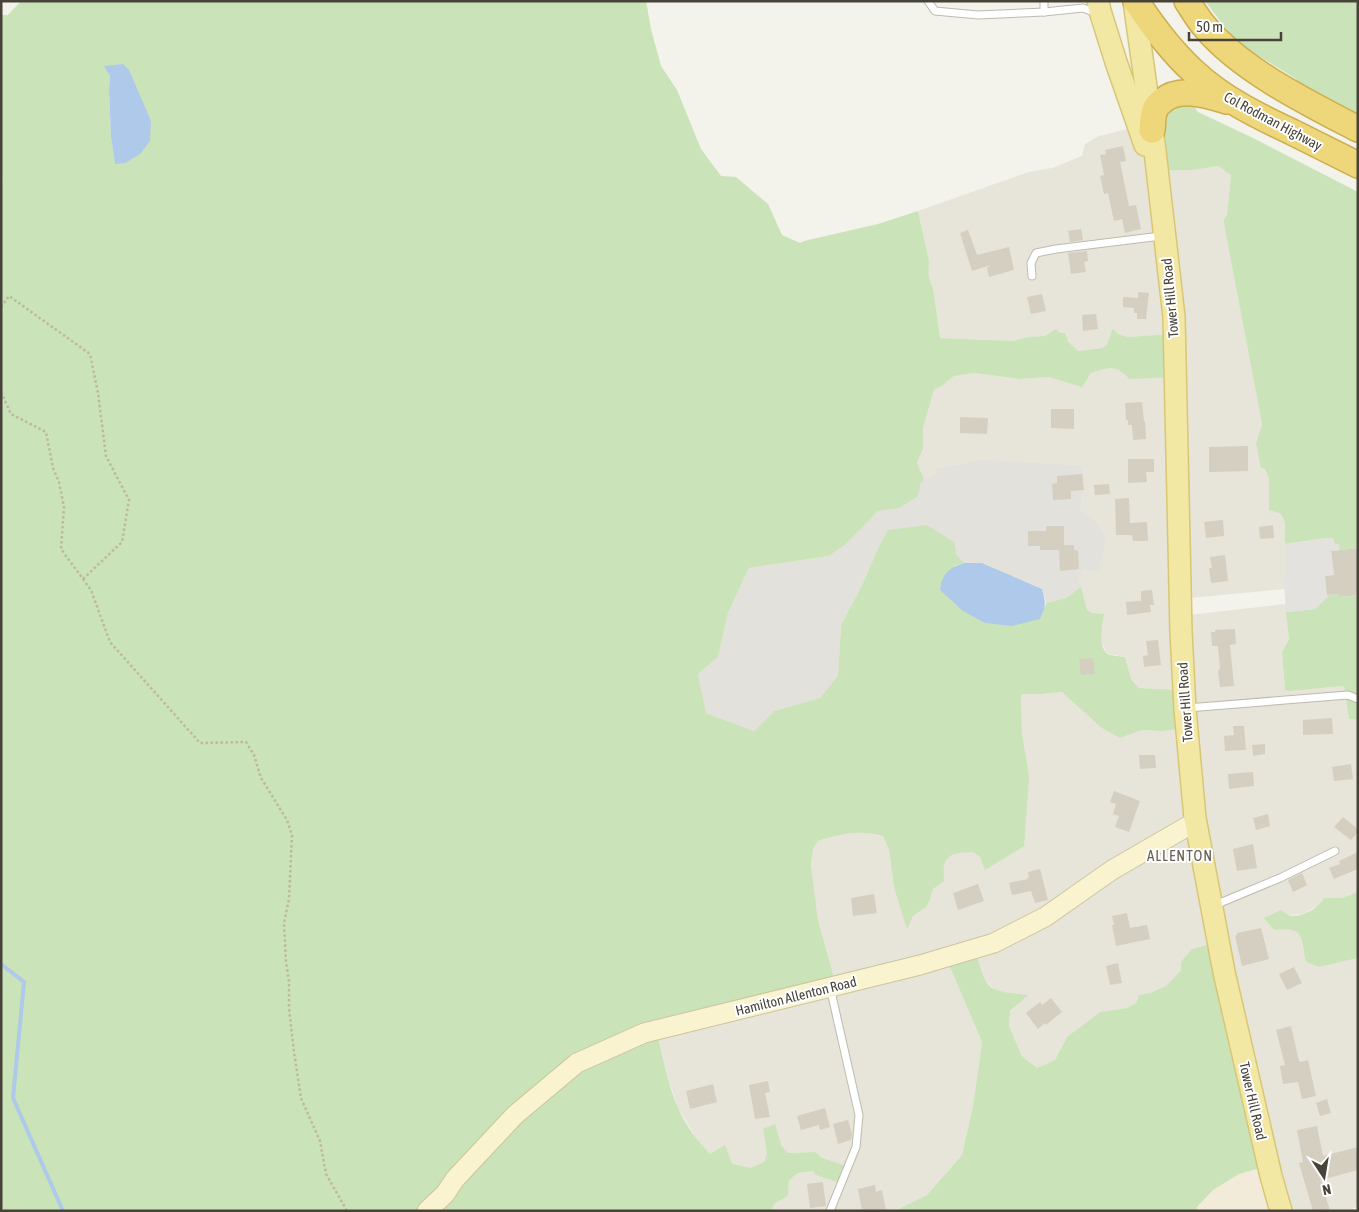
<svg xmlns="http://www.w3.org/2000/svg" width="1359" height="1212" font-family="'Asap Condensed',sans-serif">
	<rect width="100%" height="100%" fill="#f3f2eb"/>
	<polygon fill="#e7e4d9" points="1135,127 1150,171 1193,170 1218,166 1231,175 1227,215 1224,219 1262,424 1256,443 1269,478 1269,510 1281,514 1285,523 1285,584 1284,584 1284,589 1189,598 1189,615 1286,604 1289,639 1282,652 1285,690 1289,691 1344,686 1349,719 1358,720 1358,892 1342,898 1324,898 1320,904 1303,914 1289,915 1274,930 1287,928 1295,930 1300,935 1306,962 1319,967 1358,958 1358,1207 1353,1208 1353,1211 1282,1211 1181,970 1166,986 1150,993 1139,995 1136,1003 1127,1008 1100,1012 1067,1037 1055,1060 1037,1068 1022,1056 1009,1026 1010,1012 1027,995 997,991 987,983 982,977 976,952 947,960 982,1042 973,1106 962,1155 927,1195 900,1209 900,1211 772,1211 774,1204 788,1196 789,1180 798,1173 846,1166 820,1157 815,1152 788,1153 781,1145 763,1129 767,1154 764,1162 750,1169 732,1164 710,1154 699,1142 679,1110 669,1081 657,1032 836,985 818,920 811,865 813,849 818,841 844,833 860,832 883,836 889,850 894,887 913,916 926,907 930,900 933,889 944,881 943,869 947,857 955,853 973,851 980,857 985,869 1022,734 1021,693 1042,694 1062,692 1120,738 1142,730 1161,731 1184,690 1139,688 1131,679 1125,657 1110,654 1106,652 1101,640 1104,614 1092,613 1087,610 1079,582 1095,520 1080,510 1084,487 1080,467 978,459 954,466 939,468 935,474 924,479 917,463 923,449 923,428 934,390 943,385 954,376 974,373 1020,379 1049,377 1082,386 1091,373 1113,367 1119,370 1129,379 1171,334 1128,337 1118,334 1113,328 1107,345 1102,348 1077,351 1067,342 1045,336 1028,337 1013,341 940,338 933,287 930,283 928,268 929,261 918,211 1029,172 1052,168 1082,156 1085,144 1099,136"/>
	<polygon fill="#f3ebd9" points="1267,1166 1282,1211 1197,1211 1197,1207 1213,1190 1239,1174"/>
	<polygon fill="#e3e1dc" points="978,459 1080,466 1083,473 1084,487 1080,510 1095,520 1106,539 1099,571 1083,570 1079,582 1081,587 1066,598 1046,603 1042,589 982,563 964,563 956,554 888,530 879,546 862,585 841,625 838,675 820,698 774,711 754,731 706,713 698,674 718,657 728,613 749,568 829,556 846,544 878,511 920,485 924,479 935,474 938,468 954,466"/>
	<g fill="#cae3b8" fill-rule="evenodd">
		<path d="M 21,1 L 646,1 L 651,29 L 661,66 L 677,90 L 701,149 L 721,176 L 736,177 L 768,204 L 782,235 L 800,243 L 804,241 L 878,224 L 918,211 L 929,261 C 928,269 928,280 933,287 L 940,338 L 1013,341 L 1028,337 L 1045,336 L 1056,329 L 1060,333 L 1065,333 L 1068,342 L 1078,351 L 1102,348 L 1107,345 L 1113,328 L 1118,334 L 1128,337 L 1171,334 L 1172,377 L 1129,379 C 1113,363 1111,368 1091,373 L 1082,387 L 1049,377 L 1020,379 L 974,373 L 954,376 L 943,385 L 934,390 L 923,428 L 923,449 L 917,463 L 924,479 L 920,485 L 920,488 L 917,497 L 899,508 L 878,511 L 846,544 L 829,556 L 749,568 L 728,613 L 718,657 L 698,674 L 706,713 L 754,731 L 774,711 L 820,698 L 838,675 L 841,625 L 862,585 L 879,546 L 888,530 L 927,525 L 954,542 L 956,554 L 964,563 L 954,566 L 1045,607 L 1046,603 L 1066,598 L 1081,587 L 1087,610 L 1092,613 L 1104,614 C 1103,625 1097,647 1108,654 C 1113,656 1120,656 1125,657 L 1131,679 L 1139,688 L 1184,690 L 1187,728 L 1161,731 L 1142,730 L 1120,738 L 1102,728 L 1062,692 L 1042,694 L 1021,694 L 1022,734 L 1029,776 L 1024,846 L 985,870 L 980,857 L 973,852 C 950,853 942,854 944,881 L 933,889 L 930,900 L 926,907 L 913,916 L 907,929 L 894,887 L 889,850 L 883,836 C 856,830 844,833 818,841 L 813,849 L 811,865 L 818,920 L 836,985 L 657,1032 C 663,1057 668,1086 679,1110 C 686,1126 698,1141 710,1154 L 725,1145 L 732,1164 L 751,1168 L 764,1162 L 767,1154 L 763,1129 L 775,1124 L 781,1145 L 788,1153 L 816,1152 L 820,1157 L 846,1166 L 841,1183 L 816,1175 L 813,1171 L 798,1173 L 789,1180 L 788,1196 L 774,1204 L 772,1211 L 1,1211 L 1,183 L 3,181 L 1,180 L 1,15 L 8,15 ZM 105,66 L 150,141 L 115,163 L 111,137 L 109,90 L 110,76 Z"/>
		<polygon points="1205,1 1358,1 1358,129 1302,99 1296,79 1235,41"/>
		<polygon points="1185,94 1198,112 1251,137 1358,192 1358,548 1340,550 1335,544 1327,538 1285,544 1285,523 1281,514 1269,510 1269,478 1265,469 1261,468 1256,443 1262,424 1224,223 1224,219 1227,215 1231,175 1218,166 1193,170 1150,171 1146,133"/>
		<polygon points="1339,594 1339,597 1358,595 1358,720 1349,719 1344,686 1289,691 1285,690 1282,652 1289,639 1286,612 1315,609 1328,595"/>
		<path d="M 1358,892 L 1358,958 L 1319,967 L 1306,962 C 1300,936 1305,926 1274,930 L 1264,918 L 1281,910 C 1284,912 1286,914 1288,915 C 1301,919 1318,908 1324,898 L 1342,898 Z"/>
		<path d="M 1216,943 L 1267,1166 L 1239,1174 L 1213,1190 L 1197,1207 L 1197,1211 L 900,1211 L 899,1209 L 927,1195 L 962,1155 L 973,1106 L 982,1042 L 947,960 L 976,951 C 986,992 987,990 1028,995 L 1010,1011 L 1009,1026 L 1022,1056 L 1037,1068 L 1055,1060 L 1067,1037 L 1100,1012 L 1127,1008 L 1136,1003 L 1139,995 L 1150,993 L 1166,986 L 1181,970 L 1181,962 L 1192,949 Z"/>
	</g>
	<polygon fill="#e3e2df" points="1327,538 1333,538 1335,544 1339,544 1340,550 1331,551 1334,575 1325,576 1328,597 1315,609 1286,612 1284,584 1285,583 1285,544"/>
	<g fill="#aec9e9">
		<polygon points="123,64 129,70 151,121 150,141 140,154 125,163 115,164 111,137 109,90 110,76 104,66"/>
		<path d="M 964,563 L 982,563 L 1042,589 C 1046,605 1046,605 1040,619 L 1012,626 L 985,623 L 963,611 L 940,590 C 942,574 948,568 964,563 Z"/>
	</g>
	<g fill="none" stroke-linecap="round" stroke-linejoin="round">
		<polyline stroke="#aec9e9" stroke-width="4" points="1,964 24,982 13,1098 63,1211"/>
	</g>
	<g fill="#d4cfc1">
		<polygon points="1123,146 1126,161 1120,162 1129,206 1136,205 1141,229 1125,233 1122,219 1114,221 1108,193 1104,194 1100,176 1104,175 1100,155 1106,154 1105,150"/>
		<polygon points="1081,229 1083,240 1070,242 1068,231"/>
		<polygon points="968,230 977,255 1009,247 1014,270 989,277 987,268 991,265 972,271 960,233"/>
		<polygon points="1087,251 1088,261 1084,262 1086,272 1071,274 1068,253"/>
		<polygon points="1138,292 1149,293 1146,319 1137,319 1137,313 1134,313 1134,308 1123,307 1123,297 1138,298"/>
		<polygon points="1042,294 1046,311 1031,314 1027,297"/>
		<polygon points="1096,314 1098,329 1083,331 1082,315"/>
		<polygon points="1142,402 1144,421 1145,421 1146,439 1133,440 1132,425 1128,425 1128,420 1126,420 1125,403"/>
		<polygon points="1051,409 1074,409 1074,429 1051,428"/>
		<polygon points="960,417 988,418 987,434 960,433"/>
		<polygon points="1248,446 1248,471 1209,472 1209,447"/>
		<polygon points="1128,459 1154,459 1154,472 1146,472 1147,482 1128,483"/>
		<polygon points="1082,474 1084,490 1071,491 1071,499 1053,500 1052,484 1057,483 1057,476"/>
		<polygon points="1109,484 1110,494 1095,495 1094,485"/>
		<polygon points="1129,498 1130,523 1147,522 1148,541 1133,541 1132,535 1116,535 1115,499"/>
		<polygon points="1223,520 1224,536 1206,538 1204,522"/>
		<polygon points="1273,525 1274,538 1260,539 1259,527"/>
		<polygon points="1046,526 1064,526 1064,545 1074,545 1074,550 1078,551 1079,569 1060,571 1059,550 1040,550 1040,546 1028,546 1028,531 1046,531"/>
		<polygon points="1358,548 1358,595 1339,597 1339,594 1327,595 1325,576 1334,575 1331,551"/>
		<polygon points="1225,555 1228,581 1211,583 1209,568 1212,568 1210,557"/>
		<polygon points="1152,590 1154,605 1150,605 1151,612 1127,615 1126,602 1141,601 1141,591"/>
		<polygon points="1235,629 1236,644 1230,645 1234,686 1220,687 1218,670 1220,669 1218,646 1212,646 1211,632 1215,632 1215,630"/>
		<polygon points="1158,640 1161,665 1144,667 1143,656 1148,655 1146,641"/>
		<polygon points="1093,658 1095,674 1081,675 1079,659"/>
		<polygon points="1332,718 1333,734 1303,735 1303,720"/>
		<polygon points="1233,726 1244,726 1246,750 1225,751 1224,736 1234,735"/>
		<polygon points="1265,744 1265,754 1253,756 1252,745"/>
		<polygon points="1139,755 1155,755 1156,768 1140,769"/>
		<polygon points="1351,764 1353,779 1334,781 1332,767"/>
		<polygon points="1253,772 1254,786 1229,789 1228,774"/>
		<polygon points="1114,791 1140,801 1129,832 1115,827 1119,816 1113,814 1116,804 1110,802"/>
		<polygon points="1268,814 1270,826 1256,830 1253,818"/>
		<polygon points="1343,817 1358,829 1358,832 1351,840 1334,827"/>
		<polygon points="1253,844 1257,868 1237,871 1233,849"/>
		<polygon points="1358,852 1358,869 1334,879 1329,868 1340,864 1339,861"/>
		<polygon points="1040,869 1048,900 1035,903 1031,891 1012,895 1009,883 1028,879 1027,878 1029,877 1028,872"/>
		<polygon points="1302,873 1307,885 1293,892 1288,880"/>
		<polygon points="978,884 984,901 958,910 953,893"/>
		<polygon points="874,894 877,913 853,916 851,898"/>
		<polygon points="1127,913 1130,928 1147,925 1150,939 1116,946 1112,925 1114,925 1112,916"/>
		<polygon points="1261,928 1269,959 1242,966 1235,936 1237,935 1237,933"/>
		<polygon points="1118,963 1122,983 1110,985 1106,966"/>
		<polygon points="1294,967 1302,983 1287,990 1279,974"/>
		<polygon points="1051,998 1062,1012 1046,1025 1045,1023 1038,1029 1026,1013 1040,1002 1042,1005"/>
		<polygon points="1291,1026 1299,1061 1301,1062 1308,1060 1316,1096 1302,1099 1298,1082 1283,1084 1280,1066 1285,1065 1276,1030"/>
		<polygon points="768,1081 770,1092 765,1093 770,1117 755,1119 749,1085"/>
		<polygon points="713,1084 717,1102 690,1109 686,1091"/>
		<polygon points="1327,1099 1331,1113 1320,1116 1316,1103"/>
		<polygon points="825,1108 830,1127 820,1130 819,1125 801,1130 797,1116"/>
		<polygon points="848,1120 852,1134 851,1140 838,1144 833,1124"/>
		<polygon points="1317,1126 1323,1156 1358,1147 1358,1170 1321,1180 1330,1211 1313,1211 1299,1163 1303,1162 1297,1130"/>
		<polygon points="823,1182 826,1206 810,1208 807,1184"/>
		<polygon points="875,1185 876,1192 882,1190 886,1211 862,1211 858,1189"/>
	</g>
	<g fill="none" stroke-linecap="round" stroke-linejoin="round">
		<g stroke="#bebbae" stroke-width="9">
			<g id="lane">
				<polyline points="928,1 935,11 978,15 1044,12 1083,8 1096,13"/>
				<polyline points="1044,12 1044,1"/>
				<polyline points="1032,276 1031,263 1036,253 1056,249 1161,236"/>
				<polyline points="1187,708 1348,695 1358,699"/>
				<polyline points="1215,905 1280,878 1335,851"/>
				<polyline points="830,1211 856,1147 859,1115 830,987"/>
			</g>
		</g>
		<g stroke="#cbc69d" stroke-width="21">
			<polyline id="secondary" points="427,1211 445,1194 455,1179 515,1115 577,1063 644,1033 920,965 994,943 1045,917 1112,870 1195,822"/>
		</g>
		<g stroke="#d7c775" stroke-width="24">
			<g id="primary">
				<polyline points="1098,1 1100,11 1116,62 1145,145"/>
				<polyline points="1134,1 1155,151 1174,317 1181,632 1185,709 1195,818 1224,972 1271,1176 1281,1211"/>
			</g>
		</g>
		<g stroke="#cdae4c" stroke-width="28">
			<g id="highway">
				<path d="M 1136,1 C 1153,27 1172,52 1194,72 C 1223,99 1258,116 1292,132 C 1314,143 1336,154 1358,165"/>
				<path d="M 1187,1 C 1193,10 1198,19 1205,27 C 1241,70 1308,103 1358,129"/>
				<path d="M 1152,130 C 1153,124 1152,116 1155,110 C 1156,106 1159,104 1162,101 C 1180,86 1207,95 1227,101"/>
			</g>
		</g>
		<g stroke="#beb8a1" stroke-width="2.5" stroke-dasharray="2.5 2.5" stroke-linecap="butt">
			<polyline points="1,307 9,296 90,354 98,393 106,456 129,500 122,542 83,579"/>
			<polyline points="1,392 11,414 46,432 53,468 59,482 64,507 61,549 91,590 110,642 200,743 246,742 254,755 261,778 287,820 292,835 289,899 284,923 286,962 289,981 289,1008 294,1052 301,1098 320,1141 326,1174 347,1211"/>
		</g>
		<use href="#lane" stroke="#fff" stroke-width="7"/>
		<use href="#secondary" stroke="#f9f4cf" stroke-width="19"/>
		<use href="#primary" stroke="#f3e7a4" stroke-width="21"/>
		<use href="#highway" stroke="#eed77b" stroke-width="25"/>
	</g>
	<g text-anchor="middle" stroke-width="4" stroke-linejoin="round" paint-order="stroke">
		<g font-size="14" fill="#474339" stroke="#fff">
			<text transform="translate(1273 121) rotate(28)" y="5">Col Rodman Highway</text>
			<text transform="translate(1170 298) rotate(-95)" y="5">Tower Hill Road</text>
			<text transform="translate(1185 702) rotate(-94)" y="5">Tower Hill Road</text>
			<text transform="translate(796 996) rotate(-14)" y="5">Hamilton Allenton Road</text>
			<text transform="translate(1253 1101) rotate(77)" y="5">Tower Hill Road</text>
		</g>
		<g font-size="15" letter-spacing="1" fill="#686252" stroke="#fff">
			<text x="1180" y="861">ALLENTON</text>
		</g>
	</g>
	<rect width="1359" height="1212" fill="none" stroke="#474339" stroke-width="5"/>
	<g transform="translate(1324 1177) rotate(168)" stroke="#ffffff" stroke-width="4" paint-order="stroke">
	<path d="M0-4L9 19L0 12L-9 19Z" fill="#474339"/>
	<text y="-8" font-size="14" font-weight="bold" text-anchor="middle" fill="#474339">N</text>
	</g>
	<path d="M1189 32v8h92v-8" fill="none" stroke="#474339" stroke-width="2.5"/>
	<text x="1196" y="32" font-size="15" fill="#474339" stroke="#ffffff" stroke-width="4" paint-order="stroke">50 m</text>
</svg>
